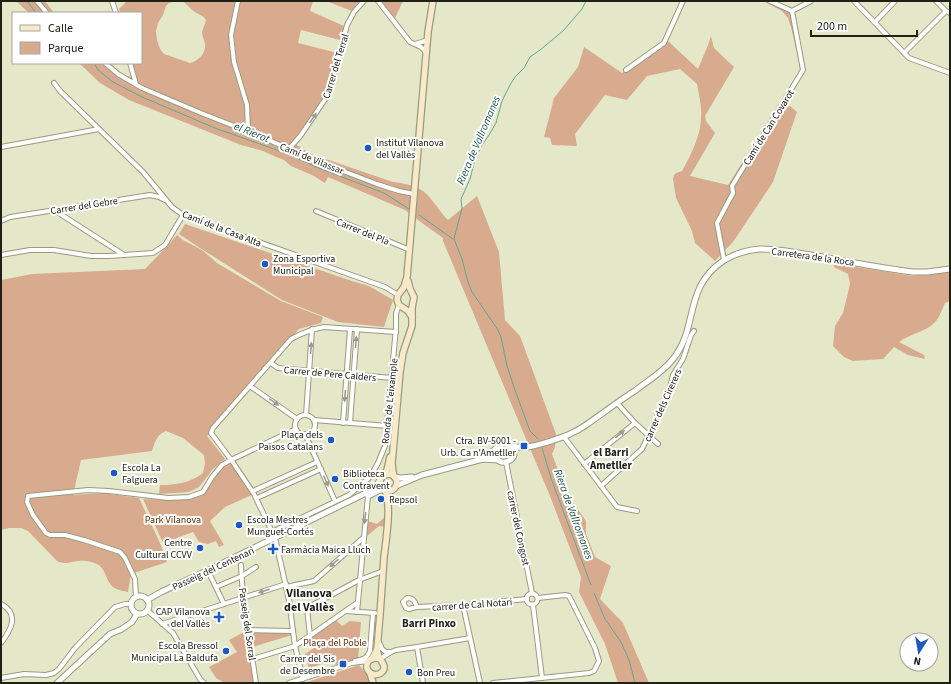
<svg xmlns="http://www.w3.org/2000/svg" width="951" height="684" font-family="'Source Sans 3',sans-serif">
	<rect width="100%" height="100%" fill="#e4e8c9"/>
	<g fill="#d8ab8f">
		<polygon points="16,1 45,1 54,13 29,13"/>
		<path d="M 128,1 L 177,1 L 169,3 L 166,6 L 163,15 L 158,23 L 156,31 L 157,40 L 160,49 L 164,54 L 190,63 C 197,61 206,54 205,45 C 205,40 202,37 202,32 C 203,28 205,24 206,20 C 203,15 199,15 195,12 C 190,9 187,4 182,1 L 313,1 L 310,11 L 344,26 L 340,40 L 301,30 L 298,43 L 338,53 L 327,90 L 311,117 L 292,142 L 311,154 L 393,182 C 403,183 414,185 423,191 C 432,198 438,209 445,217 L 448,220 L 477,196 L 499,252 L 505,320 L 520,336 L 556,434 L 555,447 L 552,454 L 567,494 L 586,521 L 586,534 L 595,557 L 611,566 L 600,599 L 623,623 L 649,683 L 618,683 L 605,644 L 579,592 L 581,577 L 550,496 L 443,241 L 443,238 L 422,223 L 405,210 L 328,177 L 325,183 L 314,176 L 291,166 L 284,160 L 276,157 L 263,151 L 241,145 L 129,100 L 100,83 L 79,63 L 110,63 C 117,69 125,78 135,77 L 132,63 L 141,63 L 141,13 L 120,13 L 119,9 L 126,2 Z"/>
		<polygon points="326,1 360,1 352,11"/>
		<polygon points="381,1 403,1 395,18"/>
		<path d="M 763,1 C 771,1 783,6 788,12 C 791,14 791,18 792,21 L 801,68 L 800,75 L 734,180 L 784,108 L 790,106 L 797,112 L 773,182 L 733,242 L 715,261 L 695,243 L 692,231 L 676,198 L 673,179 L 674,175 L 676,173 L 682,171 C 690,157 701,135 701,118 C 702,107 699,95 697,84 L 680,69 L 647,76 L 627,100 L 605,95 L 575,134 L 577,146 L 552,145 L 550,138 L 544,137 L 554,98 L 578,67 L 584,47 L 622,73 L 668,41 L 698,69 L 708,45 L 711,36 L 714,48 L 734,67 L 705,116 L 706,121 L 715,133 L 690,176 L 728,185 L 797,77 L 800,68 L 799,62 L 792,31 L 788,18 L 782,11 Z"/>
		<polygon points="185,224 352,281 369,286 393,300 384,327 338,322 282,300 200,248 179,234"/>
		<path d="M 177,235 L 183,240 L 202,250 L 217,263 L 269,294 L 281,301 L 323,317 L 321,323 L 299,329 L 207,436 L 225,459 L 213,469 L 199,487 L 189,492 L 159,494 L 160,485 C 176,485 190,483 203,473 L 205,463 L 204,455 L 183,438 L 166,431 C 156,435 155,442 152,451 L 81,460 L 73,495 L 103,493 L 139,498 L 160,543 L 167,562 L 131,574 L 128,592 C 122,591 114,589 111,585 C 105,578 106,569 97,564 C 91,561 84,560 78,561 C 70,562 65,565 57,561 L 28,531 L 21,528 L 9,528 L 1,530 L 1,280 L 32,274 L 145,269 L 170,243 Z"/>
		<path d="M 833,262 L 856,267 L 912,276 L 950,272 L 950,301 L 945,303 C 942,309 940,316 936,321 C 927,332 911,333 899,342 L 924,355 L 925,359 L 908,355 L 894,347 L 883,359 L 853,361 L 844,357 L 833,346 L 835,326 L 843,313 L 850,284 L 848,274 L 834,267 Z"/>
		<polygon points="230,462 234,464 254,494 225,507 210,521 224,545 219,547 216,541 208,544 199,542 193,532 163,543 143,499 168,500 189,499 202,494 222,467"/>
		<polygon points="386,516 385,527 379,526 366,537 368,521 377,524"/>
		<polygon points="336,620 342,626 350,621 361,622 358,660 336,667 334,660 309,668 305,654 317,646 310,638"/>
		<polygon points="248,630 256,683 225,683 216,678 209,667 237,652 229,640"/>
		<polygon points="250,632 292,633 292,635 252,647"/>
		<path d="M 359,665 C 363,670 369,676 370,683 L 304,683 Z"/>
	</g>
	<g fill="none" stroke-linecap="round" stroke-linejoin="round">
		<g stroke="#61a792" stroke-width="1">
			<polyline points="27,1 36,13"/>
			<polyline points="94,63 98,70 113,82 142,97 215,128 288,154 316,167 384,193 409,209"/>
			<polyline points="419,215 453,239"/>
			<polyline points="538,439 530,431 515,390 507,366 501,337 498,330 472,292 468,282 462,259 454,239 462,208 461,199 470,179 475,159 482,145 489,135 496,123 502,101 510,85 515,77 524,68 530,57 540,50 563,31 582,9 586,1"/>
			<polyline points="542,448 552,481 591,585"/>
			<polyline points="594,593 605,619 621,642 629,660 635,683"/>
		</g>
		<g stroke="#989b7f" stroke-width="6">
			<g id="minor">
				<polyline points="37,1 47,13"/>
				<polyline points="112,1 116,13"/>
				<polyline points="238,1 231,35 234,62 247,105 248,132"/>
				<polyline points="378,1 410,42 421,47 426,52"/>
				<polyline points="770,1 792,11"/>
				<polyline points="854,1 909,58 950,73"/>
				<polyline points="936,1 946,11 950,13"/>
				<polyline points="792,11 811,1"/>
				<polyline points="875,22 895,1"/>
				<polyline points="415,44 428,40"/>
				<polyline points="904,53 946,11"/>
				<polyline points="105,63 118,74 142,88 201,113 262,137 309,158 377,184 399,191 414,194"/>
				<polyline points="130,63 136,84"/>
				<polyline points="626,70 664,43 683,1"/>
				<polyline points="54,83 60,91 99,129"/>
				<polyline points="1,147 99,129 143,172 172,207 183,215 385,287 398,295"/>
				<polyline points="289,149 301,135 326,98 334,75 347,25 354,12 364,1"/>
				<polyline points="54,210 124,255"/>
				<polyline points="316,211 410,250"/>
				<polyline points="1,221 10,217 49,211 150,195 159,197 165,200"/>
				<polyline points="1,255 30,250 54,250 91,256 109,256 153,253 165,245 183,215"/>
				<polyline points="724,260 717,223 733,193 732,186 803,70 792,11"/>
				<polyline points="271,363 278,368 392,378"/>
				<polyline points="250,386 297,419"/>
				<polyline points="617,403 635,423 658,444"/>
				<polyline points="306,415 312,329"/>
				<circle cx="305" cy="425" r="10"/>
				<polyline points="314,420 388,426"/>
				<polyline points="343,423 350,329"/>
				<polyline points="350,423 357,329"/>
				<polyline points="305,434 335,501"/>
				<polyline points="564,437 617,507 637,511"/>
				<polyline points="506,462 532,593"/>
				<polyline points="584,464 635,423"/>
				<polyline points="601,486 642,449 669,392 673,375 683,359 691,335 694,331"/>
				<polyline points="253,491 317,462"/>
				<polyline points="257,498 321,469"/>
				<polyline points="272,532 349,495 361,485 371,476 378,463 385,446 396,328 396,313 399,305"/>
				<polyline points="241,565 243,598 256,683"/>
				<polyline points="208,571 224,604"/>
				<polyline points="216,587 242,576 256,567"/>
				<polyline points="286,587 314,581 363,538"/>
				<circle cx="532" cy="599" r="5.5"/>
				<polyline points="136,597 135,579 125,558 120,552 84,540 65,535 50,535 46,533 33,515 27,502 28,496 88,490 109,491 168,498 189,497 203,492 212,477 222,465 231,460 296,429"/>
				<path d="M 1,604 C 20,614 11,630 1,643"/>
				<polyline points="463,605 480,683"/>
				<polyline points="533,605 542,678"/>
				<path d="M 417,607 L 409,609 L 406,608 L 403,602 L 407,598 C 414,598 415,602 417,607 L 463,605 L 527,599"/>
				<polyline points="147,610 173,633 200,679 204,683"/>
				<polyline points="346,611 375,613"/>
				<polyline points="357,612 368,496"/>
				<polyline points="162,624 286,584"/>
				<polyline points="248,630 293,631"/>
				<polyline points="310,636 307,608 359,580 383,571"/>
				<polyline points="379,642 382,649 386,652 391,652"/>
				<polyline points="417,647 423,683"/>
				<polyline points="253,659 295,646 357,603"/>
				<polyline points="380,659 391,652 396,650 417,647 470,638"/>
				<path d="M 355,661 C 363,659 366,660 370,651 L 373,613"/>
				<polyline points="1,678 24,674 46,675 54,673 59,669 75,648 115,607 125,604 131,604"/>
				<path d="M 303,679 L 295,646 L 289,600 L 275,538 L 254,494 L 232,461 L 211,433 L 213,428 L 291,339 C 302,333 312,329 324,327 L 396,332"/>
				<polyline points="289,683 352,663 368,661"/>
				<polyline points="493,683 589,673 594,671 599,661 595,648 569,596 565,595 538,598"/>
			</g>
		</g>
		<g stroke="#989b7f" stroke-width="7">
			<g id="tertiary">
				<path d="M 510,446 C 525,449 534,446 548,442 C 563,437 573,434 586,425 C 603,413 619,401 636,390 C 649,380 663,372 673,359 C 699,327 683,288 723,261 C 734,254 747,250 760,249 C 779,249 799,253 817,256 C 849,262 881,268 913,272 L 927,272 L 950,269"/>
				<path d="M 483,459 C 486,456 490,454 493,451 C 498,447 505,439 512,448 C 522,463 490,470 496,449"/>
				<polyline points="395,477 400,478 412,477"/>
				<polyline points="396,486 422,475 483,459 498,460"/>
				<polyline points="368,496 380,490 384,490"/>
				<circle cx="140" cy="605" r="9"/>
				<polyline points="147,600 161,592 211,569 372,490 377,486 379,481"/>
				<polyline points="57,683 110,634 122,629 132,622 137,614"/>
			</g>
		</g>
		<g stroke="#989b7f" stroke-width="8">
			<g id="secondary">
				<polyline points="412,317 408,311 399,305 397,300 398,295 404,287 407,277 424,79 428,32 433,1"/>
				<path d="M 384,475 L 390,474 C 395,476 399,481 396,486 C 392,494 381,492 380,483 C 379,477 385,475 387,470 C 388,466 389,461 390,457"/>
				<polyline points="394,476 393,472 392,463 400,372 403,353 412,326 412,308 414,297 410,289 408,281"/>
				<path d="M 377,649 C 377,652 378,655 380,658 C 382,663 387,667 382,672 C 376,678 365,673 367,664 C 369,658 375,657 380,659"/>
				<path d="M 372,659 L 377,649 C 380,618 382,588 384,557 C 386,541 392,504 385,491"/>
				<polyline points="370,673 373,683"/>
			</g>
		</g>
		<use href="#minor" stroke="#fff" stroke-width="4"/>
		<use href="#tertiary" stroke="#fff" stroke-width="5"/>
		<use href="#secondary" stroke="#f8e9c8" stroke-width="5.5"/>
	</g>
	<defs><path id="oneway-solid" d="M-6-.8H1V-3.2L6.5 0L1 3.2V.8H-6Z"/></defs>
	<g fill="#9b9b96">
		<use href="#oneway-solid" transform="translate(313 118) rotate(-56)"/>
		<use href="#oneway-solid" transform="translate(356 342) rotate(-86)"/>
		<use href="#oneway-solid" transform="translate(311 348) rotate(-86)"/>
		<use href="#oneway-solid" transform="translate(345 396) rotate(94)"/>
		<use href="#oneway-solid" transform="translate(274 402) rotate(35)"/>
		<use href="#oneway-solid" transform="translate(620 434) rotate(-39)"/>
		<use href="#oneway-solid" transform="translate(326 481) rotate(66)"/>
		<use href="#oneway-solid" transform="translate(365 518) rotate(97)"/>
		<use href="#oneway-solid" transform="translate(334 563) rotate(139)"/>
		<use href="#oneway-solid" transform="translate(264 591) rotate(163)"/>
	</g>
	<g fill="#1c58c4" stroke="#fff" stroke-width="1.5">
		<circle cx="368" cy="148" r="4"/>
		<circle cx="265" cy="264" r="4"/>
		<circle cx="331" cy="440" r="4"/>
		<rect x="520" y="442" width="8" height="8" rx="2"/>
		<circle cx="114" cy="473" r="4"/>
		<circle cx="335" cy="479" r="4"/>
		<circle cx="381" cy="499" r="4"/>
		<circle cx="239" cy="525" r="4"/>
		<circle cx="200" cy="548" r="4"/>
		<path d="M271 543h4v4h4v4h-4v4h-4v-4h-4v-4h4z"/>
		<path d="M217 611h4v4h4v4h-4v4h-4v-4h-4v-4h4z"/>
		<circle cx="226" cy="651" r="4"/>
		<rect x="339" y="660" width="8" height="8" rx="2"/>
		<circle cx="409" cy="672" r="4"/>
	</g>
	<g text-anchor="middle" stroke-width="4" stroke-linejoin="round" paint-order="stroke">
		<g font-size="10" fill="#202116" stroke="#fff">
			<text transform="translate(335 66) rotate(-73)" y="4">Carrer del Terral</text>
			<text transform="translate(768 127) rotate(-58)" y="4">Camí de Can Covarot</text>
			<text transform="translate(312 158) rotate(22)" y="4">Camí de Vilassar</text>
			<text transform="translate(84 205) rotate(-9)" y="4">Carrer del Gebre</text>
			<text transform="translate(222 228) rotate(21)" y="4">Camí de la Casa Alta</text>
			<text transform="translate(363 231) rotate(22)" y="4">Carrer del Pla</text>
			<text transform="translate(813 256) rotate(8)" y="4">Carretera de la Roca</text>
			<text transform="translate(330 373) rotate(5)" y="4">Carrer de Pere Calders</text>
			<text transform="translate(389 401) rotate(-84)" y="4">Ronda de L'eixample</text>
			<text transform="translate(662 405) rotate(-66)" y="4">carrer dels Cirerers</text>
			<text transform="translate(519 528) rotate(78)" y="4">carrer del Congost</text>
			<text transform="translate(213 568) rotate(-25)" y="4">Passeig del Centenari</text>
			<text transform="translate(472 604) rotate(-4)" y="4">carrer de Cal Notari</text>
			<text transform="translate(248 624) rotate(82)" y="4">Passeig del Sorral</text>
		</g>
		<g font-size="10" fill="#202116" stroke="#fff" text-anchor="start">
			<text x="376" y="146">Institut Vilanova<tspan x="376" dy="12">del Vallès</tspan></text>
			<text x="273" y="262">Zona Esportiva<tspan x="273" dy="12">Municipal</tspan></text>
			<text x="323" y="438" text-anchor="end">Plaça dels<tspan x="323" dy="12">Països Catalans</tspan></text>
			<text x="516" y="444" text-anchor="end">Ctra. BV-5001 -<tspan x="516" dy="12">Urb. Ca n'Ametller</tspan></text>
			<text x="122" y="471">Escola La<tspan x="122" dy="12">Falguera</tspan></text>
			<text x="343" y="477">Biblioteca<tspan x="343" dy="12">Contravent</tspan></text>
			<text x="389" y="503">Repsol</text>
			<text x="247" y="523">Escola Mestres<tspan x="247" dy="12">Munguet-Cortés</tspan></text>
			<text x="192" y="546" text-anchor="end">Centre<tspan x="192" dy="12">Cultural CCVV</tspan></text>
			<text x="281" y="553">Farmàcia Maica Lluch</text>
			<text x="210" y="615" text-anchor="end">CAP Vilanova<tspan x="210" dy="12">del Vallès</tspan></text>
			<text x="218" y="649" text-anchor="end">Escola Bressol<tspan x="218" dy="12">Municipal La Baldufa</tspan></text>
			<text x="335" y="662" text-anchor="end">Carrer del Sis<tspan x="335" dy="12">de Desembre</tspan></text>
			<text x="417" y="676">Bon Preu</text>
		</g>
		<g font-size="10" fill="#613007" stroke="#fff">
			<text x="173" y="523">Park Vilanova</text>
			<text x="335" y="646">Plaça del Poble</text>
		</g>
		<g font-size="11" font-style="italic" fill="#155041" stroke="#fff">
			<text transform="translate(252 132) rotate(22)" y="4">el Rierot</text>
			<text transform="translate(478 140) rotate(-67)" y="4">Riera de Vallromanes</text>
			<text transform="translate(574 514) rotate(70)" y="4">Riera de Vallromanes</text>
		</g>
		<g font-size="11" font-weight="bold" fill="#202116" stroke="#fff">
			<text x="611" y="456">el Barri<tspan x="611" dy="13">Ametller</tspan></text>
			<text x="429" y="627">Barri Pinxo</text>
		</g>
		<g font-size="12" font-weight="bold" fill="#202116" stroke="#fff">
			<text x="309" y="597">Vilanova<tspan x="309" dy="14">del Vallès</tspan></text>
		</g>
	</g>
	<rect width="951" height="684" fill="none" stroke="#202116" stroke-width="4"/>
	<rect x="12" y="12" width="130" height="52" fill="#ffffff" stroke="#a6a6a2"/>
	<rect x="20" y="25" width="20" height="6" fill="#f8e9c8" stroke="#a6a6a2"/>
	<text x="48" y="32" font-size="12" fill="#202116">Calle</text>
	<rect x="20" y="42" width="20" height="12" fill="#d8ab8f" stroke="#a6a6a2"/>
	<text x="48" y="52" font-size="12" fill="#202116">Parque</text>
	<g transform="translate(919 652) rotate(191)"><circle r="19" fill="#ffffff" stroke="#a6a6a2"/>
	<path d="M0-3L7 15L0 10L-7 15Z" fill="#1c58c4"/>
	<text y="-6" font-size="11" font-weight="bold" text-anchor="middle" fill="#202116">N</text>
	</g>
	<path d="M811 30v6h106v-6" fill="none" stroke="#202116" stroke-width="2"/>
	<text x="817" y="30" font-size="12" fill="#202116" stroke="#ffffff" stroke-width="3" paint-order="stroke">200 m</text>
</svg>
